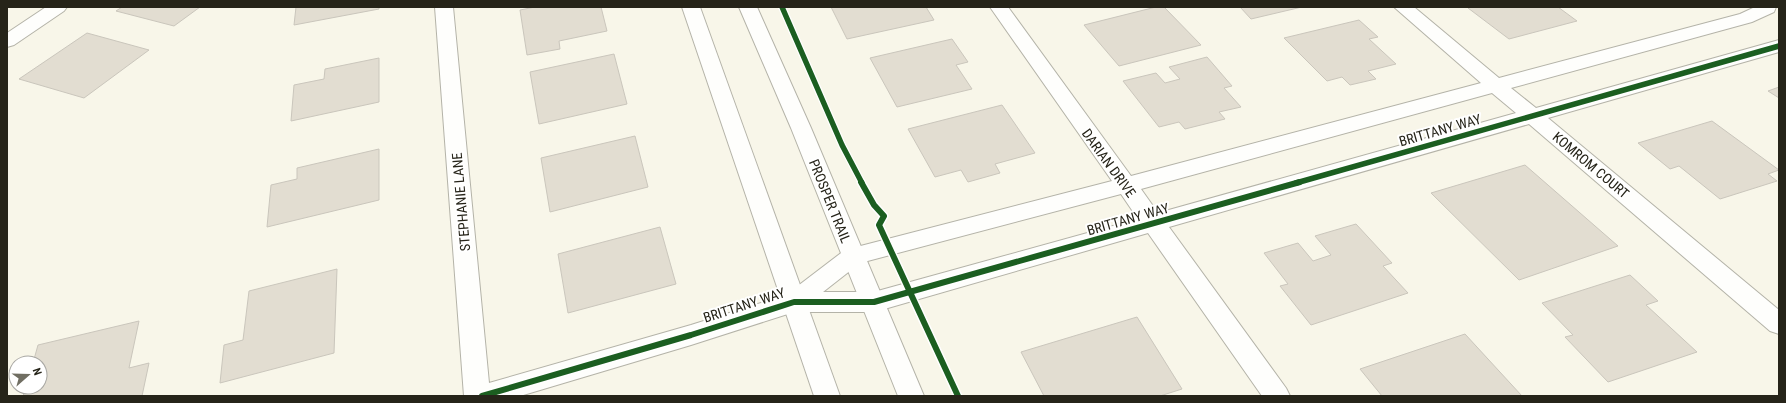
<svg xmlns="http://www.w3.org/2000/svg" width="1786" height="403" font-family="'Roboto Condensed',sans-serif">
	<rect width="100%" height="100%" fill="#f8f6e9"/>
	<g fill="#e2ddd1" stroke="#cac6bc">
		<polygon points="122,7 200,7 174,26 116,11"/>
		<polygon points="296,7 379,7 379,9 294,25"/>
		<polygon points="535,7 601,7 607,31 559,41 560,49 527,55 520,10"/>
		<polygon points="831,7 926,7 934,20 847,39"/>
		<polygon points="1156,7 1164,7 1201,45 1119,66 1084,25"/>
		<polygon points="1240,7 1302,7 1251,19"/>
		<polygon points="1471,7 1558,7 1577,21 1509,39 1468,8"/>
		<polygon points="1359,20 1378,37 1369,39 1396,64 1368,71 1376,79 1350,85 1342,77 1327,81 1284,38"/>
		<polygon points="87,33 149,50 84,98 19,79"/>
		<polygon points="952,39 968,62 956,65 972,89 897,107 870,58"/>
		<polygon points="614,54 627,104 539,124 530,72"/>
		<polygon points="1207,57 1232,86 1224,88 1241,107 1219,112 1225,119 1185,129 1179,122 1159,127 1123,81 1156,73 1165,83 1180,79 1169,67"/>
		<polygon points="379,58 379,102 291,121 294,85 324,79 325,69"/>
		<polygon points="1779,87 1779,98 1768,91"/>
		<polygon points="1002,105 1035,153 995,164 1000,173 968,182 961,170 935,177 908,129"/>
		<polygon points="1712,121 1779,170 1768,174 1777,181 1720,199 1679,166 1670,169 1638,143"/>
		<polygon points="635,136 648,187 550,212 541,158"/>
		<polygon points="379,149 379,200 267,227 271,185 297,179 297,168"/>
		<polygon points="1525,165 1618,246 1519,280 1431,193"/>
		<polygon points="1356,224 1392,263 1383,266 1408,293 1311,325 1280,286 1288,284 1264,253 1298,243 1313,261 1331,255 1315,236"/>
		<polygon points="660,227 676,284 568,313 558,254"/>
		<polygon points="337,269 334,353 220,383 224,345 243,340 249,291"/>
		<polygon points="1630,275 1658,301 1646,305 1697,352 1608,382 1565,337 1573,335 1542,303"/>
		<polygon points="1137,317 1182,389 1160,396 1044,396 1021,352"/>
		<polygon points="139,321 129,368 149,363 142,396 23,396 26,387 40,387 40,363 33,363 38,345"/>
		<polygon points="1465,334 1522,396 1382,396 1360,369"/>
	</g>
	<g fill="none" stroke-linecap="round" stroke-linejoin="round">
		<g stroke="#b4b3a8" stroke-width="2">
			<g id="minor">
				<polygon points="46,7 67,7 64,11 14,45 7,47 7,33"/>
				<path d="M 435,7 L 453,7 L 489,383 L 691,325 L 786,295 L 845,250 L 1112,181 L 990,7 L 1008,7 L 1131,176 L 1481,83 L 1394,7 L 1414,7 L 1499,78 L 1740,14 L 1755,7 L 1776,7 L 1774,12 L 1752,22 L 1511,88 L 1536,108 L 1779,40 L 1779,52 L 1548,118 L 1779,310 L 1779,334 L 1770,331 L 1529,124 L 1169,227 L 1286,388 L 1290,396 L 1262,396 L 1148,233 L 874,312 L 794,312 L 691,345 L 520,396 L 464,396 ZM 1492,93 L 1516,113 L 1158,213 L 1141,189 ZM 1121,194 L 1138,219 L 874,292 L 823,292 L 860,263 Z"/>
			</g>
		</g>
		<g stroke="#b4b3a8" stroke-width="2">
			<g id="major">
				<polygon points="682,7 700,7 840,396 814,396"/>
				<polygon points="739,7 757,7 811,128 924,396 898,396 791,128"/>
			</g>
		</g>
		<use href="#minor" fill="#fefefc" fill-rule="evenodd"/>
		<use href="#major" fill="#fefefc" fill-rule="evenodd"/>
		<g stroke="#fff" stroke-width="8">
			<g id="cycleway-far1">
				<polyline points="782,7 842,145 862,183"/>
				<polyline points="1296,183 1779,46"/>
			</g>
		</g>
		<g stroke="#fff" stroke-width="9">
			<g id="cycleway">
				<polyline points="861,182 874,205 884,216 879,225 958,396"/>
				<polyline points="482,396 691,335 794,302 874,302 1300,182"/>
			</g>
		</g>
		<use href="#cycleway-far1" stroke="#1b5e20" stroke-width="5.5"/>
		<use href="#cycleway" stroke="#1b5e20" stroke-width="6"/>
	</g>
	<g text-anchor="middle" stroke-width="4" stroke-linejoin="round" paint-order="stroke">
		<g font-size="14" fill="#262419" stroke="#fff">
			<text transform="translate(1440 130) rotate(-16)" y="5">BRITTANY WAY</text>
			<text transform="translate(1109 163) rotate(54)" y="5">DARIAN DRIVE</text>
			<text transform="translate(1591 165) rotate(40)" y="5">KOMROM COURT</text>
			<text transform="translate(830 201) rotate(68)" y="5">PROSPER TRAIL</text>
			<text transform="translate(461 202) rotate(-95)" y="5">STEPHANIE LANE</text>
			<text transform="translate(1128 219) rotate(-16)" y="5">BRITTANY WAY</text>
			<text transform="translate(744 305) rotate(-18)" y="5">BRITTANY WAY</text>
		</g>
	</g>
	<rect width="1786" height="403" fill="none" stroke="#262419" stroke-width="16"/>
	<g transform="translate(28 375) rotate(70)"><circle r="19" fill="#ffffff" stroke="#a8a7a3"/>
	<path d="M0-3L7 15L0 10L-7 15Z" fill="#706e62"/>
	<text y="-6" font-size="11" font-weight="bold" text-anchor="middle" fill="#262419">N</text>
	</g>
</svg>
